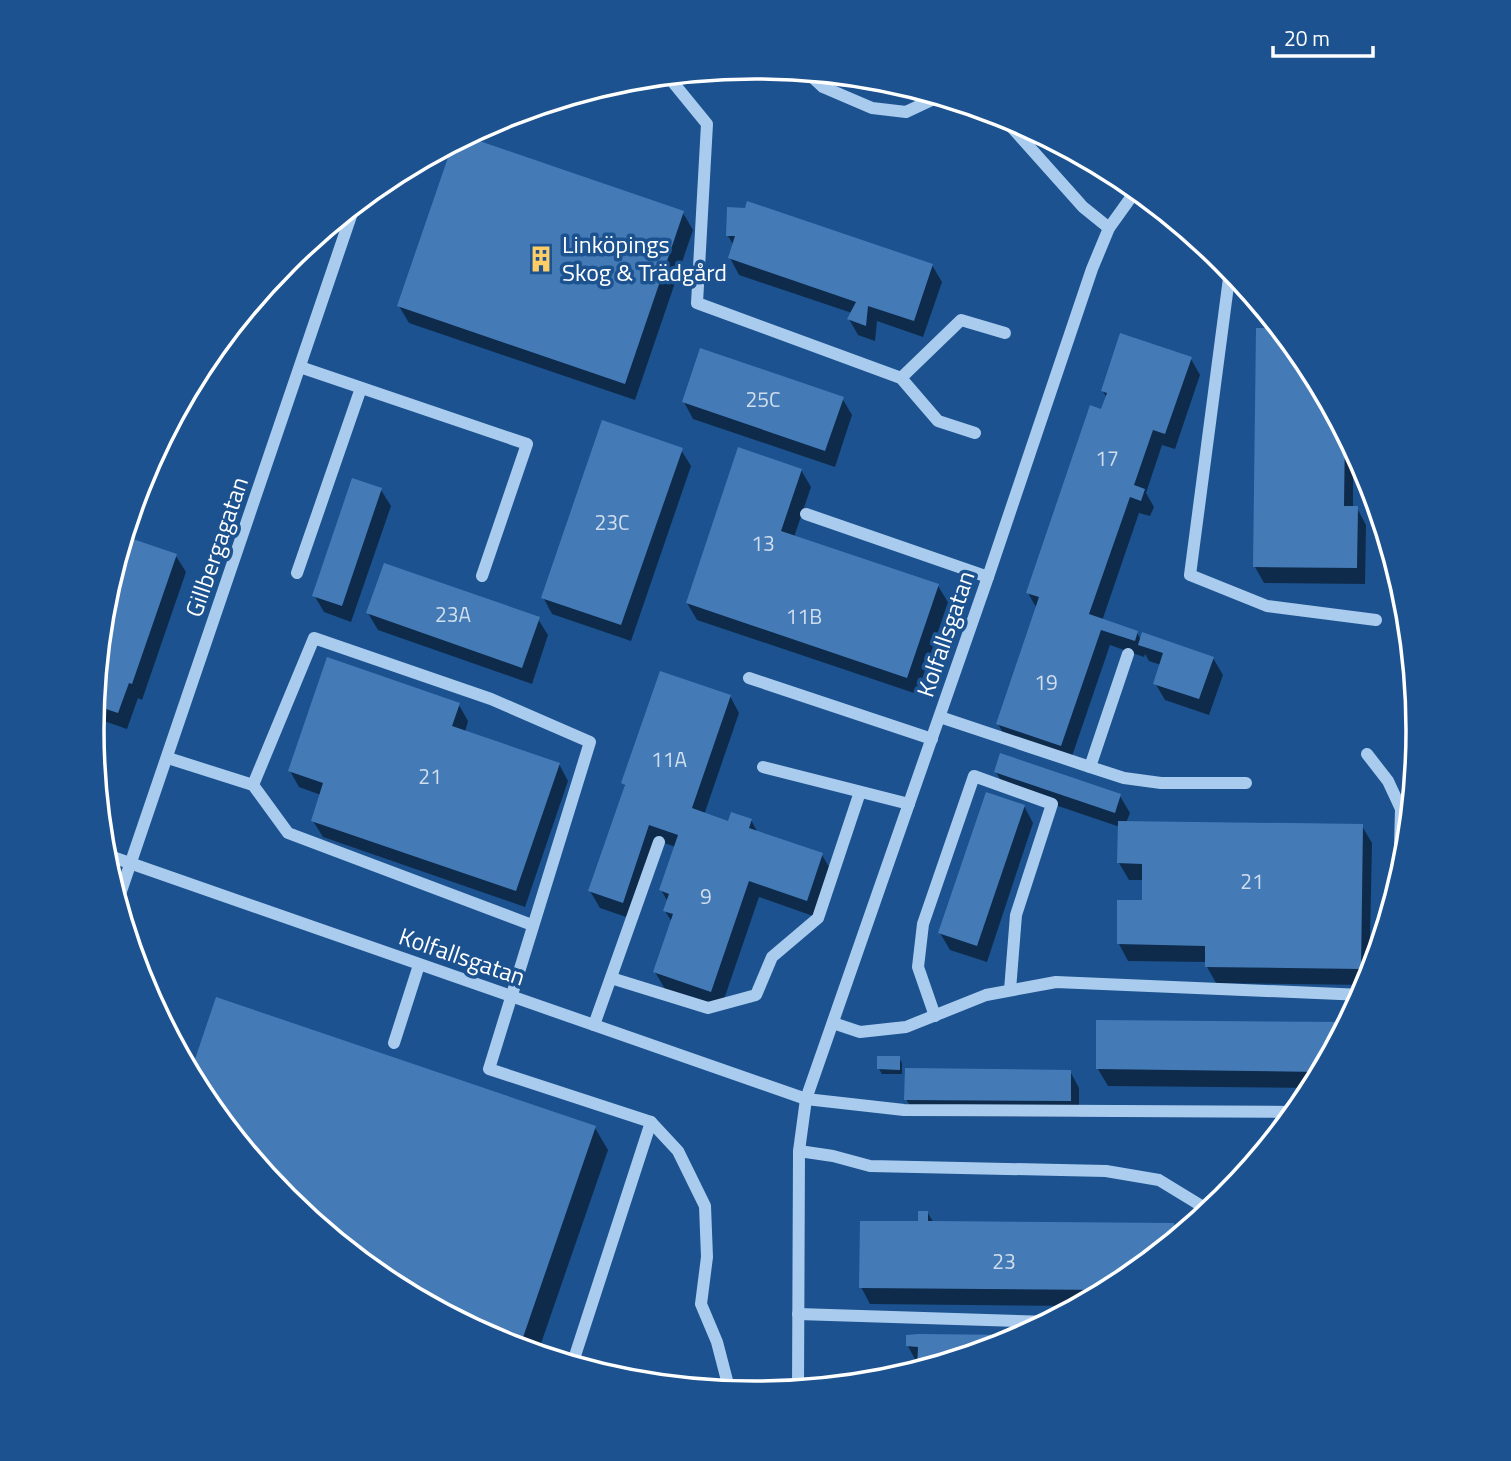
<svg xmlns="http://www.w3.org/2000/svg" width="1511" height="1461" font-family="'Titillium Web',sans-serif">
	<rect width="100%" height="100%" fill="#1b528f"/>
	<g fill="#0007">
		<polygon points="729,208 932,265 942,282 923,337 877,321 875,341 858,335 849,319 852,313 739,275 730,258 734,246 728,236"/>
		<polygon points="683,213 693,230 635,400 409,323 399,306"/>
		<polygon points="1191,359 1200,375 1175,449 1162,445 1146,493 1154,507 1150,516 1139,513 1102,621 1137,633 1141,640 1213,658 1223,675 1209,715 1165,700 1155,683 1161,665 1149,661 1145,654 1144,657 1110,645 1070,762 1007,740 998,724 1037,609 1028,593 1102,411 1107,398 1102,390"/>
		<polygon points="1308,362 1353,447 1353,508 1357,508 1366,525 1365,584 1264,583 1255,567"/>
		<polygon points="842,398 852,415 835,467 693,419 684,402"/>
		<polygon points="681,450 691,466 631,641 552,614 543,597"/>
		<polygon points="801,470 811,487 794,537 938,586 948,602 917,694 697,620 687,603"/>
		<polygon points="381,490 391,506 351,622 324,612 314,595"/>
		<polygon points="124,537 176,556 186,572 142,700 138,698 127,729 101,720 93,743 92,730 104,601"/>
		<polygon points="368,613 538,619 548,635 532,684 378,630"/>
		<polygon points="730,696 739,713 704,815 729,823 751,820 758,833 822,855 832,872 816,917 759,897 721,1008 665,989 655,972 672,922 665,911 668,902 661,890 676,847 658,841 632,919 600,908 590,891 626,788 623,783"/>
		<polygon points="459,705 468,721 465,732 559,764 568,781 525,907 323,837 313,821 321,795 299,787 290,771"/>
		<polygon points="996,772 1120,796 1130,813 1126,823 1362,826 1372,843 1369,985 1216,983 1207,967 1207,962 1128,961 1119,944 1143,902 1144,880 1129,880 1119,863 1120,827 1005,788"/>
		<polygon points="1024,806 1033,823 987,962 950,950 940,933"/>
		<polygon points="218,999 595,1128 608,1150 537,1355 501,1344 386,1282 286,1200 203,1099 191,1076"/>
		<polygon points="1348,1024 1314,1088 1108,1086 1098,1069"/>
		<polygon points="899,1058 902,1063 902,1074 882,1074 879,1069"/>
		<polygon points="1070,1071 1079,1088 1079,1117 916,1116 906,1099"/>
		<polygon points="927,1212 934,1223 1173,1225 1180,1237 1124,1283 1081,1306 870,1304 861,1287"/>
		<polygon points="908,1337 1023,1337 1009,1344 921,1371 908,1346"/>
	</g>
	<g fill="#447bb7">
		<polygon points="465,136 684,211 625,384 397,306 453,143"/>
		<polygon points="747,201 933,264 914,321 868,306 866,326 847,319 856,302 728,258 735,236 726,236 727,207 745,208"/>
		<polygon points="1256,328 1280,328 1308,362 1345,431 1344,506 1358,506 1357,568 1253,567"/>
		<polygon points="1120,333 1192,357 1165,434 1153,430 1134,485 1145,489 1141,501 1130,497 1089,614 1138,631 1135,641 1101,630 1061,746 996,724 1039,597 1026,593 1090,405 1101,409 1107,393 1101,391"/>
		<polygon points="700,348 844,397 825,451 682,402"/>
		<polygon points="602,420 683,448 621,625 541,598"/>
		<polygon points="738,447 802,469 781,531 939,584 907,678 686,603"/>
		<polygon points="352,478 382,488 342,606 312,596"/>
		<polygon points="124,536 177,554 132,684 129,683 118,713 94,705 104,601"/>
		<polygon points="384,563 540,617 522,668 366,613"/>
		<polygon points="1142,632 1214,657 1199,699 1153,684 1163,653 1138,645"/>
		<polygon points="327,657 460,703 452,726 560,763 516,891 311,821 323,783 288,771"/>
		<polygon points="660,671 731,695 692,808 728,821 731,812 752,819 749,828 823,853 807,901 749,881 711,992 653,972 673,914 663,911 669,894 659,890 678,835 649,825 623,903 588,891 625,785 621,783"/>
		<polygon points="1000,753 1121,794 1115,813 994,772"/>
		<polygon points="986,792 1025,805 977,946 938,933"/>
		<polygon points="1118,821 1363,824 1361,969 1205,967 1205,946 1117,944 1117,900 1142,900 1142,864 1117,863"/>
		<polygon points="216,997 596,1126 519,1349 501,1344 386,1282 286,1200 203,1099 190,1074"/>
		<polygon points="1096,1020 1349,1022 1322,1072 1096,1069"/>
		<polygon points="877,1056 900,1056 900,1070 877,1069"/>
		<polygon points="905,1068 1071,1070 1071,1101 904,1100"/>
		<polygon points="918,1211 928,1211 928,1221 1174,1223 1174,1242 1124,1283 1111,1290 859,1288 860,1221 918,1221"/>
		<polygon points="918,1334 1026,1335 1009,1344 931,1368 917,1368 918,1347 906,1346 906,1335"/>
	</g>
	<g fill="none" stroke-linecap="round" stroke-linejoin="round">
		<g stroke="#a9cbee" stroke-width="12">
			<polyline points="807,72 823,87 872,108 906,112 940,96"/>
			<polyline points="667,75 707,124 697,303 901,378 938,421 975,433"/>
			<polyline points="1000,114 1083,207 1109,228"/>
			<polyline points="1223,259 1229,278 1190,575 1267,606 1376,620"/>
			<polyline points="300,367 527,444 482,576"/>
			<polyline points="901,378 961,320 1005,333"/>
			<polyline points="806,514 988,577"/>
			<polyline points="297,573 361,388"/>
			<polyline points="749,678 932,739"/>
			<polyline points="940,717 1090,767 1128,654"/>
			<polyline points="1367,754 1388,781 1401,809 1399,885"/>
			<polyline points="168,758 253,785 288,833 532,925"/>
			<polyline points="763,767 909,804"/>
			<polyline points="1090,767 1124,778 1161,783 1246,783"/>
			<polyline points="253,785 314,638 491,699 590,742 489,1069 651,1122 572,1365"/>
			<polyline points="104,854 806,1099 904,1110 1297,1112"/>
			<polyline points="117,903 355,204"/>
			<polyline points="611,978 708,1008 756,995 772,957 818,918 860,792"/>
			<polyline points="935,1016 918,967 923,924 974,776 1052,804 1016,915 1010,990"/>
			<polyline points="833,1023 860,1032 906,1027 986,995 1056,982 1363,995"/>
			<polyline points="594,1025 659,842"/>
			<polyline points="394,1043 419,965"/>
			<polyline points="651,1122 678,1151 705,1206 707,1257 701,1304 717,1342 730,1392"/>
			<polyline points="799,1151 833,1156 870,1166 1106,1171 1159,1180 1200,1205 1208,1214"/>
			<polyline points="798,1314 1051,1322"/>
			<polyline points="798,1390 799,1151 806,1099 988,577 1092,269 1109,228 1137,189"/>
		</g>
	</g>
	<defs>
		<g id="building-bare" transform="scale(2.1)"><path d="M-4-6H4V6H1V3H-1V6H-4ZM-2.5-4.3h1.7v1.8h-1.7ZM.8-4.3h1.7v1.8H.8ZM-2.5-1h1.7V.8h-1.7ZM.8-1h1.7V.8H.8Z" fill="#ffcd66" stroke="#1b528f" stroke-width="2.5" paint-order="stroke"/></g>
	</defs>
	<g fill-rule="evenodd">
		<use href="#building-bare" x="541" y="259"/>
	</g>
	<g text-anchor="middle" stroke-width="7" stroke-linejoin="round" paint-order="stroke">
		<g font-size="21" fill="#d0deed">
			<text x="763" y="407">25C</text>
			<text x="1107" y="466">17</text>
			<text x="612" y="530">23C</text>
			<text x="763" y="551">13</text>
			<text x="453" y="622">23A</text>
			<text x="804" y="624">11B</text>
			<text x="1046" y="690">19</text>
			<text x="669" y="767">11A</text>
			<text x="430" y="784">21</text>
			<text x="1252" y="889">21</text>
			<text x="706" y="904">9</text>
			<text x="1004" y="1269">23</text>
		</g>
		<g font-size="24" fill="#fff" stroke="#1b528f" text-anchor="start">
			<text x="562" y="253">Linköpings<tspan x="562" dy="28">Skog &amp; Trädgård</tspan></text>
		</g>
		<g font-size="24" fill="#fff" stroke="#1b528f">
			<text transform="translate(217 547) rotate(-71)" y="8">Gillbergagatan</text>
			<text transform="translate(946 634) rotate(-71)" y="8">Kolfallsgatan</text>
			<text transform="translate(462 957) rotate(19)" y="8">Kolfallsgatan</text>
		</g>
	</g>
	<path d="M0 0H1511V1461H0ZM104 730a651 651 0 1 1 1302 0a651 651 0 1 1-1302 0Z" fill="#1b528f" fill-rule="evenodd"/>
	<path fill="none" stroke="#fff" stroke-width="3.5" d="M104 730a651 651 0 1 1 1302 0a651 651 0 1 1-1302 0Z"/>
	<path d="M1273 46v10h100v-10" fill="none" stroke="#ffffff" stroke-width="3.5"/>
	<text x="1284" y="46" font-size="21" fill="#ffffff" stroke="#1b528f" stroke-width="5" paint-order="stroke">20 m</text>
</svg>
